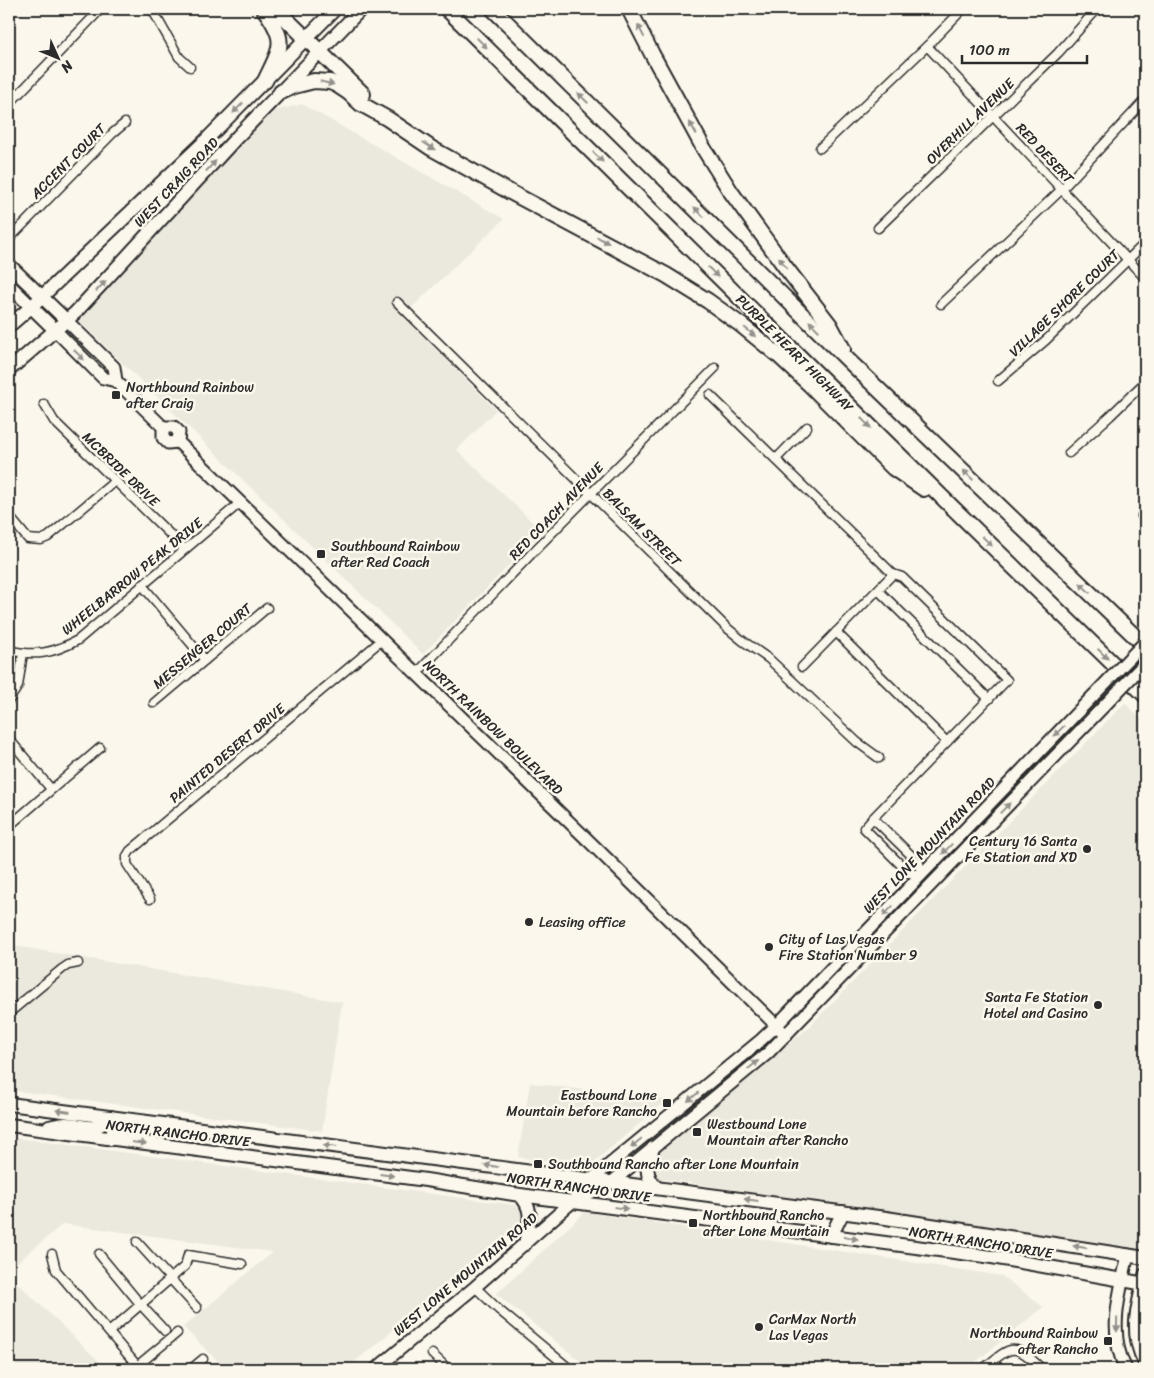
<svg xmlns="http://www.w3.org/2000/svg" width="1154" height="1378" font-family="Sriracha,sans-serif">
	<rect width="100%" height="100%" fill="#fbf7ec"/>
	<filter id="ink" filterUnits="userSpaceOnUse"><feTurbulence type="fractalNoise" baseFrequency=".02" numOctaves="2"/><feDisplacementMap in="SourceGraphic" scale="10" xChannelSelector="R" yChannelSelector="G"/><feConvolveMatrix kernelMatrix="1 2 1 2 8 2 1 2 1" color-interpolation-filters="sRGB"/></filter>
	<g filter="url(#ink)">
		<g fill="#ebe8de">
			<polygon points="302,104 504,219 403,316 496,410 457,450 542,531 423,654 78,320 270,112"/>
			<polygon points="1125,703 1145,723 1145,1250 656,1178 655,1169 658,1151 807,1029"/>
			<polygon points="9,945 342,1002 322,1131 9,1090"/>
			<polygon points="530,1083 667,1100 587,1168 518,1157"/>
			<polygon points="9,1137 515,1205 520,1209 522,1215 522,1221 519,1226 346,1369 226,1369 183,1327 273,1252 63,1224 9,1269"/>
			<polygon points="585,1212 1002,1276 1043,1307 967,1369 590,1369 496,1294"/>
			<polygon points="9,1275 107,1369 9,1369"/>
		</g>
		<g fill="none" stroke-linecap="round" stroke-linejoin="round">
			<g stroke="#2b2b2b" stroke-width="11">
				<g id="minor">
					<polyline points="152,9 179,57 190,67"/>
					<polyline points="927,46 1145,278"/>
					<polyline points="9,104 101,9"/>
					<polyline points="820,148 927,46 963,9"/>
					<polyline points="878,228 1058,53 1097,9"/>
					<polyline points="9,239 113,133 125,123"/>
					<polyline points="397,302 726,627 743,641 769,659 857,742 879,758"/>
					<polyline points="941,304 1062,189 1145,100"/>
					<polyline points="998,381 1046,340 1145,243"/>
					<polyline points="710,395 893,574 902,577 1007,680 873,818 864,828 909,873 921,875 919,863 873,818"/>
					<polyline points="44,404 54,421 185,549"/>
					<polyline points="1069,453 1110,416 1145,382"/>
					<polyline points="776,459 807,427"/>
					<polyline points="9,516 28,539 41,540 48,537 115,481"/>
					<polyline points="1142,516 1145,513"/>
					<polyline points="142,585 205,660"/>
					<polyline points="878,590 989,699"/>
					<polyline points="836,632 947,742"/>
					<path d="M 9,650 C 36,657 53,653 78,640 L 241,502"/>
					<polyline points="802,667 893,574"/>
					<polyline points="417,673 537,548 715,368"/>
					<polyline points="9,700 18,686 23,653"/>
					<polyline points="154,703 267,608"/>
					<polyline points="9,739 51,789"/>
					<polyline points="9,826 100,748"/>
					<polyline points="150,899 127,864 127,856 130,851 383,639"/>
					<polyline points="9,1013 62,969 68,965 78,963"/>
					<polyline points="137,1242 197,1308"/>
					<polyline points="52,1254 56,1270 140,1369"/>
					<polyline points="99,1254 141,1305 165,1331"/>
					<polyline points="475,1287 499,1310 570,1369"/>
					<polyline points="109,1332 185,1266 188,1255 242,1264"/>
					<polyline points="432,1354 448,1369"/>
					<polyline points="137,1366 177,1333"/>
					<polyline points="191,1369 203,1359"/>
					<path d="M 983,1369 C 1012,1345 1014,1342 1042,1369"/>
				</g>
			</g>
			<g stroke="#2b2b2b" stroke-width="15">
				<g id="secondary">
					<polyline points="67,321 114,367 116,381"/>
					<polyline points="56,331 103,378 116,381 163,427 163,438 168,443 178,442"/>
					<polyline points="163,427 174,427 179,432 178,442 596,848 786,1035"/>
					<polyline points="578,1199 612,1182 768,1053 1104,706"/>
					<path d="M 1145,1274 C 1137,1307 1128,1333 1145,1364"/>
					<polyline points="376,1369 475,1287 572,1202 592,1179 761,1040 776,1026 1093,696"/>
					<path d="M 1126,1369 C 1107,1334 1120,1291 1128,1255"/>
				</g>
			</g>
			<g stroke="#2b2b2b" stroke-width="16">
				<g id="primary">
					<polyline points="9,265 67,321"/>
					<polyline points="9,285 56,331"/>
					<polyline points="9,326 31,307 205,141 335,9"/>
					<polyline points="9,370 75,313 238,136 361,9"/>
					<polyline points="9,1104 886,1218 1145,1258"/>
					<polyline points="9,1125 426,1180 520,1195 992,1257 1145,1284"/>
					<path d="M 49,1127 C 54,1126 60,1124 65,1124 C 87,1124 92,1135 111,1117"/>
					<polyline points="111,1139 113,1131 122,1128 143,1131 160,1126"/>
					<path d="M 653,1148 C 647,1165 643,1174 657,1188"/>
					<path d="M 520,1195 C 535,1211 529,1224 525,1244"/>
					<polyline points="831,1236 843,1212"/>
				</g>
			</g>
			<g stroke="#2b2b2b" stroke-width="18">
				<g id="motorway">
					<path d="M 264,9 C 288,42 281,47 265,81"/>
					<polyline points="276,9 363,94"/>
					<polyline points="447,9 952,507 1145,695"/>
					<polyline points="493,9 849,361 1145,646"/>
					<polyline points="629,9 652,54 704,149 731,192 786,268 830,325 843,349"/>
					<polyline points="281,92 294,86 314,81 330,82 337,85 349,93 361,104 388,119 431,148 510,192 666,275 708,301 741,325 779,356 810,385 893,468 924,489"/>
				</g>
			</g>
			<use href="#minor" stroke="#fbf7ec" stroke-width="8"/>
			<use href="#secondary" stroke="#fbf7ec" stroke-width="11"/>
			<use href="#primary" stroke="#fbf7ec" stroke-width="12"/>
			<use href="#motorway" stroke="#fbf7ec" stroke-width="14"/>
			<g stroke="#2b2b2b" stroke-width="15" stroke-linecap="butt">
				<g id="secondary-bridge">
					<polyline points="1093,696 1145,642"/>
					<polyline points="1104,706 1145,663"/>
				</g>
			</g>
			<use href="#secondary-bridge" stroke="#fbf7ec" stroke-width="11"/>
		</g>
		<defs><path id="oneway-solid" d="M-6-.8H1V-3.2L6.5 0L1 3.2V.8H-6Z" transform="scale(1.25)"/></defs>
		<g fill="#93918c">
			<use href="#oneway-solid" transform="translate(641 31) rotate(-117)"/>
			<use href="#oneway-solid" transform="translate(482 43) rotate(45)"/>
			<use href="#oneway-solid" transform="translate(327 83) rotate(13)"/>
			<use href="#oneway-solid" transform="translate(583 98) rotate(-135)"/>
			<use href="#oneway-solid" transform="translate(238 108) rotate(135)"/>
			<use href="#oneway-solid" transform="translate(693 128) rotate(-119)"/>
			<use href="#oneway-solid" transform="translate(429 146) rotate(32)"/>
			<use href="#oneway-solid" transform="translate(598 157) rotate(45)"/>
			<use href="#oneway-solid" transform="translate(211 166) rotate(-47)"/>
			<use href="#oneway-solid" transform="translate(699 212) rotate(-135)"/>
			<use href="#oneway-solid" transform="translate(603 240) rotate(28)"/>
			<use href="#oneway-solid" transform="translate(783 263) rotate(-126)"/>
			<use href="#oneway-solid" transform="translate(713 272) rotate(45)"/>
			<use href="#oneway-solid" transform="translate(101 286) rotate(-47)"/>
			<use href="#oneway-solid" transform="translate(814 326) rotate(-135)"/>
			<use href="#oneway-solid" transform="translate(750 332) rotate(40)"/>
			<use href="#oneway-solid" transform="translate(79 355) rotate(45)"/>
			<use href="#oneway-solid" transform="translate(866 423) rotate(45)"/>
			<use href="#oneway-solid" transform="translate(968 475) rotate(-136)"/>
			<use href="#oneway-solid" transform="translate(987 541) rotate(44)"/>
			<use href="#oneway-solid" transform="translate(1085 588) rotate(-136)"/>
			<use href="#oneway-solid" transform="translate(1103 654) rotate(44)"/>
			<use href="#oneway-solid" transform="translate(1059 731) rotate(134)"/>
			<use href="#oneway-solid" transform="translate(1005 808) rotate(-46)"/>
			<use href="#oneway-solid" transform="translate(947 849) rotate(134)"/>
			<use href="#oneway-solid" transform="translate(888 911) rotate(134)"/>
			<use href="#oneway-solid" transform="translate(753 1065) rotate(-39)"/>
			<use href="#oneway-solid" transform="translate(693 1097) rotate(141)"/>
			<use href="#oneway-solid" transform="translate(63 1111) rotate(-173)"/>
			<use href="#oneway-solid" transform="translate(139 1143) rotate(7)"/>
			<use href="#oneway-solid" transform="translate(636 1143) rotate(141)"/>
			<use href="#oneway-solid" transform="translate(330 1146) rotate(-173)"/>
			<use href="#oneway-solid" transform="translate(491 1166) rotate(-173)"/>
			<use href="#oneway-solid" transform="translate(387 1175) rotate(8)"/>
			<use href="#oneway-solid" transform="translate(751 1200) rotate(-172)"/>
			<use href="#oneway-solid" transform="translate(621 1208) rotate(8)"/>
			<use href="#oneway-solid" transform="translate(851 1238) rotate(8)"/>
			<use href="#oneway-solid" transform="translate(1080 1247) rotate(-171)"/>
			<use href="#oneway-solid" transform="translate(1117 1325) rotate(91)"/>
		</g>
	</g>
	<g fill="#2b2b2b" stroke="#fbf7ec" stroke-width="2">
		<rect x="111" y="390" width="10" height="10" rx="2.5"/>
		<rect x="316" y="549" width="10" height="10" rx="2.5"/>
		<circle cx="1087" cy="849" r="5"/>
		<circle cx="529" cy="922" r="5"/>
		<circle cx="769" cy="947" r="5"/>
		<circle cx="1098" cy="1005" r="5"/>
		<rect x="662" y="1098" width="10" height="10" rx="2.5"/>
		<rect x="692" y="1127" width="10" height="10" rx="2.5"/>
		<rect x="533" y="1159" width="10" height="10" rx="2.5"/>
		<rect x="688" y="1218" width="10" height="10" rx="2.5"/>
		<circle cx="759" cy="1327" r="5"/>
		<rect x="1103" y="1336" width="10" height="10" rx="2.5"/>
	</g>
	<g text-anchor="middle" stroke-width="5" stroke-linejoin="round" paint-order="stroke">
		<g font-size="14" fill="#2b2b2b" stroke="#fbf7ec">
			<text transform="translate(970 121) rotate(-44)" y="5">OVERHILL AVENUE</text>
			<text transform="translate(1045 153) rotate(47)" y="5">RED DESERT</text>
			<text transform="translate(68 161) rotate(-45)" y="5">ACCENT COURT</text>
			<text transform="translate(176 182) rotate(-47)" y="5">WEST CRAIG ROAD</text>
			<text transform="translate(1064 303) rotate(-44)" y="5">VILLAGE SHORE COURT</text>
			<text transform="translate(795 353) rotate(45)" y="5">PURPLE HEART HIGHWAY</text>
			<text transform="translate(121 469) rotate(44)" y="5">MCBRIDE DRIVE</text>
			<text transform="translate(556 511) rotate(-46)" y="5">RED COACH AVENUE</text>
			<text transform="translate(642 527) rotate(45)" y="5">BALSAM STREET</text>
			<text transform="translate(132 576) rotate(-39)" y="5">WHEELBARROW PEAK DRIVE</text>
			<text transform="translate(202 646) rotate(-40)" y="5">MESSENGER COURT</text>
			<text transform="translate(493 727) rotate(44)" y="5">NORTH RAINBOW BOULEVARD</text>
			<text transform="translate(227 753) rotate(-40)" y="5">PAINTED DESERT DRIVE</text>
			<text transform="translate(929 845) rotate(-46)" y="5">WEST LONE MOUNTAIN ROAD</text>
			<text transform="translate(178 1133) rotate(7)" y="5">NORTH RANCHO DRIVE</text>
			<text transform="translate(579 1187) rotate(8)" y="5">NORTH RANCHO DRIVE</text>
			<text transform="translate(981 1242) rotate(9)" y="5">NORTH RANCHO DRIVE</text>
			<text transform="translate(465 1274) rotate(-40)" y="5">WEST LONE MOUNTAIN ROAD</text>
		</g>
		<g font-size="14" fill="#2b2b2b" stroke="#fbf7ec" text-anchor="start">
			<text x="126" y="392">Northbound Rainbow<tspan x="126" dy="16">after Craig</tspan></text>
			<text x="331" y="551">Southbound Rainbow<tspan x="331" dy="16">after Red Coach</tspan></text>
			<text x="1077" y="846" text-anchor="end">Century 16 Santa<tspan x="1077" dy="16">Fe Station and XD</tspan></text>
			<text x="539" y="927">Leasing office</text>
			<text x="779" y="944">City of Las Vegas<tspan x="779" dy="16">Fire Station Number 9</tspan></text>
			<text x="1088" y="1002" text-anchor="end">Santa Fe Station<tspan x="1088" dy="16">Hotel and Casino</tspan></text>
			<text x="657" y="1100" text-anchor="end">Eastbound Lone<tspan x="657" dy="16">Mountain before Rancho</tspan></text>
			<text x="707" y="1129">Westbound Lone<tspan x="707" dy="16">Mountain after Rancho</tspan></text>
			<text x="548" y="1169">Southbound Rancho after Lone Mountain</text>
			<text x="703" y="1220">Northbound Rancho<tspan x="703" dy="16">after Lone Mountain</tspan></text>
			<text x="769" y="1324">CarMax North<tspan x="769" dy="16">Las Vegas</tspan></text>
			<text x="1098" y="1338" text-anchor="end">Northbound Rainbow<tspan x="1098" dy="16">after Rancho</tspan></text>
		</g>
	</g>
	<rect width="1154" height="1378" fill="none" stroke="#fbf7ec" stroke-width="30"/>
	<rect x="15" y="15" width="1124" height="1348" fill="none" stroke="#2b2b2b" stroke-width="2" filter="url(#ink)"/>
	<g transform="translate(58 58) rotate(134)" stroke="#fbf7ec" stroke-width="4" paint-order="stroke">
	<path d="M0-4L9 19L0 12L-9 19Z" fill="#2b2b2b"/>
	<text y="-8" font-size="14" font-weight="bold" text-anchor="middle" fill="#2b2b2b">N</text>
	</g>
	<path d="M962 55v8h125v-8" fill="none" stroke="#2b2b2b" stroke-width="2.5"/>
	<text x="969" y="55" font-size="15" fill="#2b2b2b" stroke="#fbf7ec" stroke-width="4" paint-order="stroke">100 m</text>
</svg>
